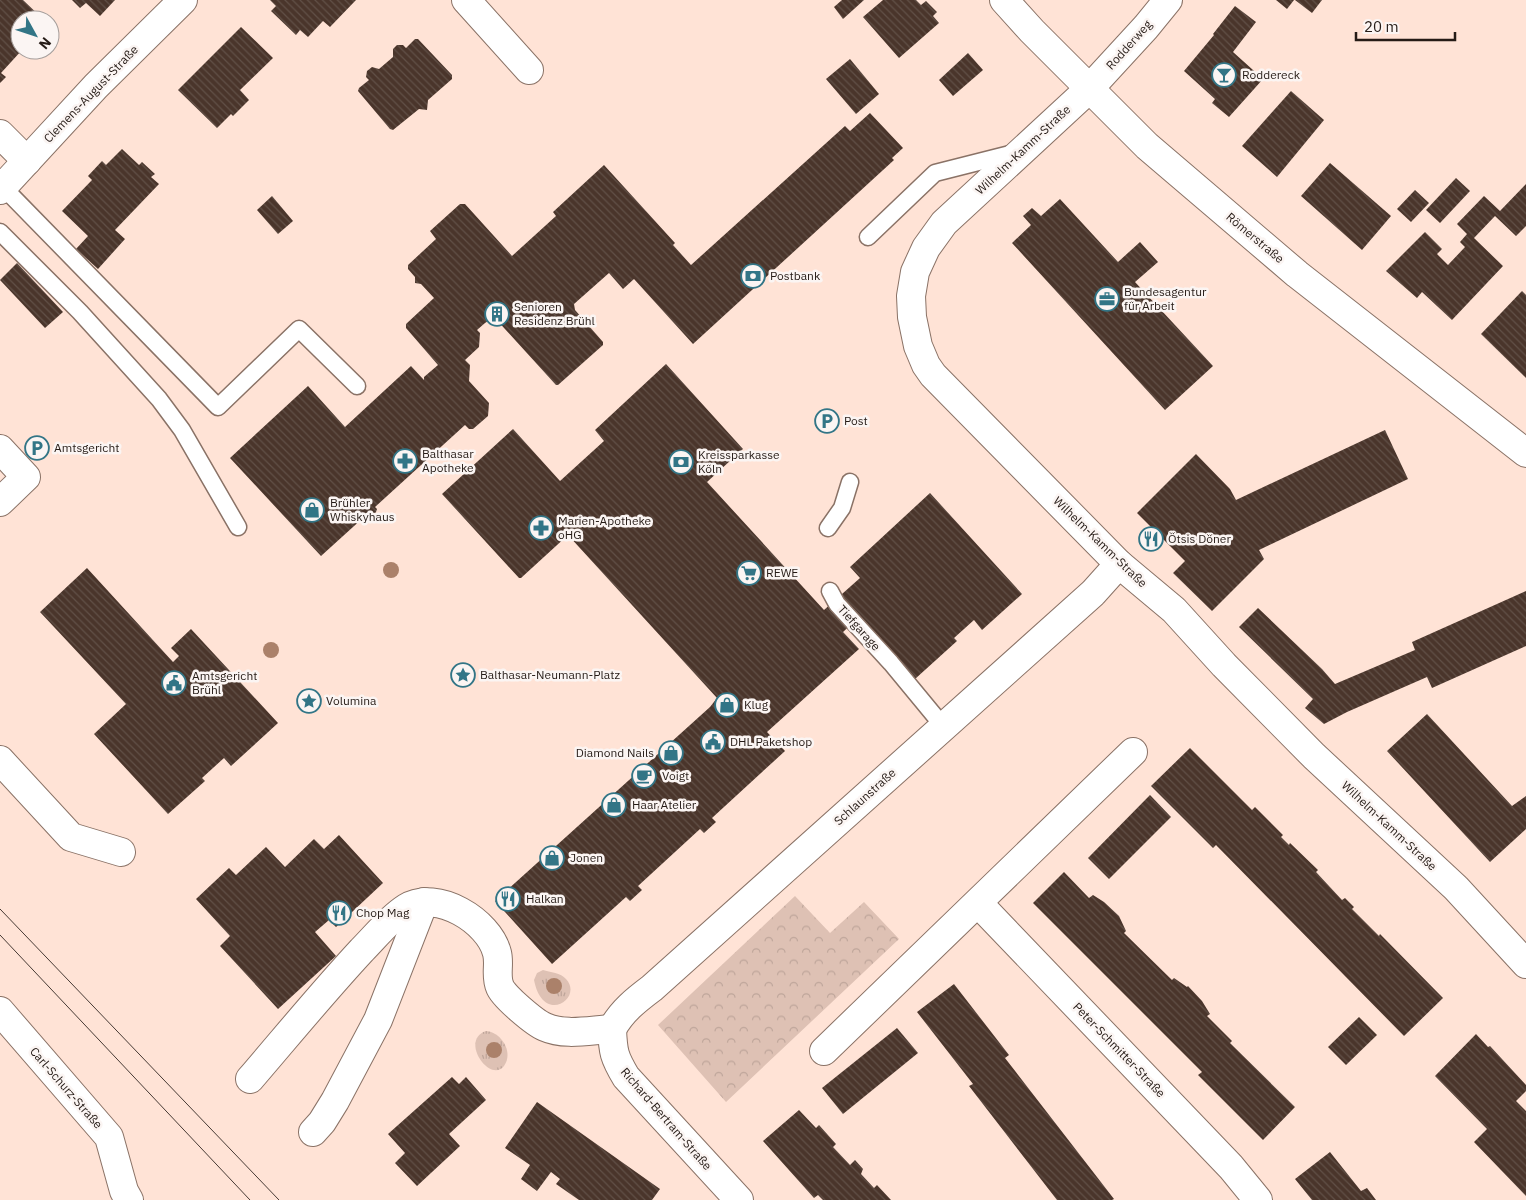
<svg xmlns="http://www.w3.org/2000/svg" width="1526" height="1200" font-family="'IBM Plex Sans',sans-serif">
	<defs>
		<pattern id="grass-tufts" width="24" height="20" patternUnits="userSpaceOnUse" patternTransform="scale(1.25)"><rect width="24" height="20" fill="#dec1b4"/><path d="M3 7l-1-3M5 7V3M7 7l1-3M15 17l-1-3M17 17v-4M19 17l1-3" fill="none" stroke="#bea59a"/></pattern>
		<pattern id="park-crowns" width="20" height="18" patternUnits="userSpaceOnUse" patternTransform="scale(1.25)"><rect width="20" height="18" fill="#dec1b4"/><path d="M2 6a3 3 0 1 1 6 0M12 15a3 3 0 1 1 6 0" fill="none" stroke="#bea59a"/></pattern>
		<pattern id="building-back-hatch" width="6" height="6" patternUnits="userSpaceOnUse" patternTransform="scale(1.25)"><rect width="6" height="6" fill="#4a352b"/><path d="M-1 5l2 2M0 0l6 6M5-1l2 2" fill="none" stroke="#615047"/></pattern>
	</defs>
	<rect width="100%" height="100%" fill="#ffe3d6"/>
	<g fill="url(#grass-tufts)">
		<path d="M 543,970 C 550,972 561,973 566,979 C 584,998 543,1026 534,980 L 537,973 Z"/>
		<path d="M 486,1031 C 501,1032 514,1052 504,1066 C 490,1084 459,1040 486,1031 Z"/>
	</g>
	<polygon fill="url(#park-crowns)" points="795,896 830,933 864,902 899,939 726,1102 658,1025"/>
	<g fill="url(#building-back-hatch)">
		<polygon points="0,0 23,0 44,20 20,20 20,50 22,50 1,73 6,77 0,83"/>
		<polygon points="72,0 115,0 100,16 86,3 80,8"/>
		<polygon points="270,0 356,0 330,27 323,21 308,37 300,30 296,35 271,11 276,6"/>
		<polygon points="842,0 864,0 843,19 834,7"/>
		<polygon points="883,0 916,0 921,5 926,1 937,12 933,16 939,23 899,58 863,17"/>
		<polygon points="1276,0 1294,0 1287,9"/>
		<polygon points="1295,0 1322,0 1312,13"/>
		<polygon points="1235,6 1256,22 1233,52 1263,79 1229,117 1212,103 1215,99 1184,71 1214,35 1213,34"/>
		<polygon points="241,27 273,58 240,90 249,100 233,116 231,114 217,128 178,90"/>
		<polygon points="415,39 418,39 452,75 452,79 428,100 427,110 419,109 393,130 390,129 358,91 359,88 369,80 366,77 367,71 372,67 379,69 393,57 393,49 397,45 403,45 406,48"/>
		<polygon points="968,53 983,70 953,96 939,80"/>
		<polygon points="850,59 879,94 856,114 826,79"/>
		<polygon points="1291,91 1324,120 1277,177 1242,146"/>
		<polygon points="870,113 903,148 892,158 894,160 693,344 634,279 623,289 609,273 574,304 575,310 603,342 603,345 558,385 556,385 494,317 485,323 477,330 480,333 479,347 465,360 470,365 469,381 489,403 488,416 473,429 469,429 465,425 375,507 377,509 376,512 369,519 366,519 364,517 321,556 230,458 308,386 345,427 411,366 424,380 424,377 438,365 406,328 406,324 434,298 421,284 415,283 415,277 408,269 408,265 436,239 430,231 460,204 465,204 512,256 556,216 553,212 604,165 675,243 673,245 691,265 845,126 850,131"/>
		<polygon points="122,149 139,165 142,162 155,174 151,177 159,184 115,230 125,239 98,269 76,249 88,236 62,211 92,180 88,176 102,161 106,165"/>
		<polygon points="1330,163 1391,216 1362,250 1301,196"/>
		<polygon points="1456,178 1470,191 1440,223 1426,210"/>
		<polygon points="1526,184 1526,226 1516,236 1495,216 1474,238 1503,266 1452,320 1422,292 1417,298 1386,271 1425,232 1442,249 1437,254 1448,265 1465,247 1460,242 1467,234 1457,224 1484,196 1500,211"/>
		<polygon points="1415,190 1429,203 1411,222 1397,209"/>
		<polygon points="272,196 293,221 278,234 257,210"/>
		<polygon points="1060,199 1118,262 1140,242 1158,262 1135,282 1213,366 1165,410 1012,243 1031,225 1023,216 1032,208 1041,216"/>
		<polygon points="17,263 63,312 45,328 0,280"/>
		<polygon points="1522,291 1526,295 1526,378 1481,334"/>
		<polygon points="666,364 743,449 707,482 824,610 860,578 850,567 930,493 1022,594 982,630 974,620 954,638 957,641 915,679 859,617 843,632 859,649 767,732 785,751 712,818 716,822 704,833 700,829 638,886 642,890 630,901 626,897 552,964 495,901 710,707 717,698 568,535 521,578 519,578 442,494 513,429 560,481 604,441 595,430"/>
		<polygon points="1385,430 1408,479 1259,550 1264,559 1212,611 1173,573 1185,561 1137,513 1196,454 1230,489 1236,500"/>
		<polygon points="87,568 173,662 179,656 171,648 191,629 278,723 231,766 224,758 202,778 205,781 168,814 94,734 126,704 40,612"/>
		<polygon points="1526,591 1526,646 1432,688 1427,677 1347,712 1324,724 1305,708 1313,699 1239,627 1258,608 1322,669 1335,684 1415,650 1412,642"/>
		<polygon points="1427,714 1512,806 1526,796 1526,829 1490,862 1387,751"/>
		<polygon points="1190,748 1252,810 1255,807 1283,835 1281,837 1289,845 1290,843 1318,870 1316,872 1342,900 1345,898 1354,907 1352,909 1379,936 1380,934 1443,998 1404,1036 1216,845 1213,848 1151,786"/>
		<polygon points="1150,795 1171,817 1109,879 1088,858"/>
		<polygon points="339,835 383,883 336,927 329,920 315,932 336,956 278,1009 220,946 230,936 196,899 229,868 236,875 266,847 285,867 314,839 324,849"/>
		<polygon points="1064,872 1089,898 1093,895 1104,902 1119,916 1126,931 1124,933 1172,980 1174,978 1187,987 1188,986 1202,1001 1210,1014 1207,1016 1232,1041 1230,1043 1295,1107 1263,1140 1198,1075 1202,1072 1033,903"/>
		<polygon points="954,984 1009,1055 1005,1058 1114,1199 1112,1200 1057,1200 969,1086 973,1084 917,1012"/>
		<polygon points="1359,1017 1377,1035 1346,1065 1328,1047"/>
		<polygon points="897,1028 918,1053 843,1114 822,1088"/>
		<polygon points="1476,1034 1488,1047 1490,1046 1526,1085 1526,1091 1516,1101 1526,1111 1526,1196 1474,1142 1487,1129 1435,1076"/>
		<polygon points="452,1077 459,1084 466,1077 486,1100 449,1134 460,1146 417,1186 395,1163 405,1153 388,1134"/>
		<polygon points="537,1102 660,1189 652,1200 579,1200 556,1184 560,1179 551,1172 537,1191 521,1179 530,1165 505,1148"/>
		<polygon points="799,1110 816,1128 819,1125 836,1144 833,1147 850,1165 855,1160 863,1169 861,1174 874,1188 877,1185 891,1200 823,1200 818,1195 814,1198 763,1141"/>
		<polygon points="1330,1152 1361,1191 1367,1188 1376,1200 1312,1200 1295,1179"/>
	</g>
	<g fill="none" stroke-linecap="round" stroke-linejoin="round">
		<g stroke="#8a7266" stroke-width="19">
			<g id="lane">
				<polyline points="3,187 218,407 299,329 357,386"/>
				<polyline points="0,232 80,312 159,399 182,430 238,527"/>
				<polyline points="868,237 935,173 1014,153"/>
				<polyline points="828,528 842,508 850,482"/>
				<polyline points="830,591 837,604 891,663 943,726"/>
			</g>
		</g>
		<g stroke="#8a7266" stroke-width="30">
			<g id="street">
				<polyline points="466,0 529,70"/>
				<polyline points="1168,0 1146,27 1089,89 944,223 926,248 915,272 911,296 912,317 918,346 926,365 933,375 1119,564 1174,610 1224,665 1314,756 1456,888 1526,964"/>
				<polyline points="0,134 27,161"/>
				<polyline points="0,190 96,86 183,0"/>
				<polyline points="0,449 26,477 0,502"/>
				<polyline points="0,760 71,837 121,852"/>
				<polyline points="978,903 1231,1167 1258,1200"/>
				<polyline points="0,1011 109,1137 124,1191 129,1200"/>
				<path d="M 612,1029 C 622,1011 636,1000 652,988 L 1093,593 L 1119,564"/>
				<path d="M 612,1029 C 613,1052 614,1057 626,1077 L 739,1200"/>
				<polyline points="824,1051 1133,752"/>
				<path d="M 250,1079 C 287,1036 323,992 362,950 C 376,936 389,919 406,908 C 437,889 489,921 497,953 C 500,964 495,976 500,987 C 503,996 535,1023 545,1027 C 565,1036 590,1030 612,1029"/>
				<polyline points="313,1132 322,1122 335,1101 378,1020 424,902"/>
			</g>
		</g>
		<g stroke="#8a7266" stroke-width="30">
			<polyline id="secondary" points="1004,0 1032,31 1147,146 1297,274 1526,453"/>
		</g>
		<use href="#lane" stroke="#fff" stroke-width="16"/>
		<use href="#street" stroke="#fff" stroke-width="28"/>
		<use href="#secondary" stroke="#fff" stroke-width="28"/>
		<g stroke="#473a34" stroke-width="1">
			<polyline points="0,909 279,1200"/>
			<polyline points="0,935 250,1200"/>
		</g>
	</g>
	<g fill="#ab816a">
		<circle cx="391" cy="570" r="8"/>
		<circle cx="271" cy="650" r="8"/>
		<circle cx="554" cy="986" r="8"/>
		<circle cx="494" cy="1050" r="8"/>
	</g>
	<defs>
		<g id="bar-ring" transform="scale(1.25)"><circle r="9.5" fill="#fbf5f3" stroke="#327586" stroke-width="1.5"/><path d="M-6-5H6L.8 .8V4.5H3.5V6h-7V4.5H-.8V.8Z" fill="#327586"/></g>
		<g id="bank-ring" transform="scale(1.25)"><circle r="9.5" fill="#fbf5f3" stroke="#327586" stroke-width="1.5"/><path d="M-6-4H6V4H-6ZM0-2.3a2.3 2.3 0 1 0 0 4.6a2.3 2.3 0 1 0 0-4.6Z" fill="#327586"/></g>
		<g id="office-ring" transform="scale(1.25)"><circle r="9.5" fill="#fbf5f3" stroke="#327586" stroke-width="1.5"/><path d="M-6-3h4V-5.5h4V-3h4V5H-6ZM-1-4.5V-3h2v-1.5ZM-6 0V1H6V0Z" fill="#327586"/></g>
		<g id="building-ring" transform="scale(1.25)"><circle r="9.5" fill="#fbf5f3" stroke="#327586" stroke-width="1.5"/><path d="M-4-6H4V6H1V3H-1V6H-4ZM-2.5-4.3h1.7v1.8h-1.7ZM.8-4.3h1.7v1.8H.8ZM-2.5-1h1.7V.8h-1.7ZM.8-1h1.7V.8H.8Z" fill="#327586"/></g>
		<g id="parking-ring" transform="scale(1.25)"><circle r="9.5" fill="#fbf5f3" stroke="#327586" stroke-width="1.5"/><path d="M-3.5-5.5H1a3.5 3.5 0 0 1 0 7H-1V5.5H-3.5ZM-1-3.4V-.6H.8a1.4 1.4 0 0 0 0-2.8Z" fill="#327586"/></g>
		<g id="pharmacy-ring" transform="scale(1.25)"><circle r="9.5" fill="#fbf5f3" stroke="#327586" stroke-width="1.5"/><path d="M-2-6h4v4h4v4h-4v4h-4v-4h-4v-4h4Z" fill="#327586"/></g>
		<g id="shop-ring" transform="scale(1.25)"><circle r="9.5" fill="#fbf5f3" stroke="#327586" stroke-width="1.5"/><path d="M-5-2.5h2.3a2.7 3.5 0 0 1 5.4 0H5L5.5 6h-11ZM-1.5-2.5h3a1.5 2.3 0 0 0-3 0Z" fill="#327586"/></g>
		<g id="restaurant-ring" transform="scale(1.25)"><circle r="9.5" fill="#fbf5f3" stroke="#327586" stroke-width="1.5"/><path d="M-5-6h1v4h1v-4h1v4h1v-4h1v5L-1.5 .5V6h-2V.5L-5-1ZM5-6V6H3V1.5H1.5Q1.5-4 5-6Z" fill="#327586"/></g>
		<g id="supermarket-ring" transform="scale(1.25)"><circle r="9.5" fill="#fbf5f3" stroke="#327586" stroke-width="1.5"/><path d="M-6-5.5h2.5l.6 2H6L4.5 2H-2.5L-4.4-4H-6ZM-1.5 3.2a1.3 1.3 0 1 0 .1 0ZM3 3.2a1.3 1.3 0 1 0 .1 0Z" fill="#327586"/></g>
		<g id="sight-ring" transform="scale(1.25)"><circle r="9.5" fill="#fbf5f3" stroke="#327586" stroke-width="1.5"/><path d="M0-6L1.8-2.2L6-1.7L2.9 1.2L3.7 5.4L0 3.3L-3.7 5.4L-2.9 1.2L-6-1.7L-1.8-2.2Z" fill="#327586"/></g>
		<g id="civic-ring" transform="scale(1.25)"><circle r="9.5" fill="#fbf5f3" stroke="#327586" stroke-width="1.5"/><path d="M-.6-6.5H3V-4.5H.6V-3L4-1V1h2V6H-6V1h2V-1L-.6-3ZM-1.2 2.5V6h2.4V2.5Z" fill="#327586"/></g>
		<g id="cafe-ring" transform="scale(1.25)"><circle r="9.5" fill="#fbf5f3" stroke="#327586" stroke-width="1.5"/><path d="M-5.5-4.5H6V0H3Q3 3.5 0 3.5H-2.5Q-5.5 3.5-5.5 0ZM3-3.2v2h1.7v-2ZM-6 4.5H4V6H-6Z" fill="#327586"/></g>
	</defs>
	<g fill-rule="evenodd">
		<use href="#bar-ring" x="1224" y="75"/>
		<use href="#bank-ring" x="753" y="276"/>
		<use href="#office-ring" x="1107" y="299"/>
		<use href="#building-ring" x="497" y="314"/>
		<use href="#parking-ring" x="827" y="421"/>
		<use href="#parking-ring" x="37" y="448"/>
		<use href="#pharmacy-ring" x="405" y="461"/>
		<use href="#bank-ring" x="681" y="462"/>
		<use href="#shop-ring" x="312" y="510"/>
		<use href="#pharmacy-ring" x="541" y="528"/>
		<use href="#restaurant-ring" x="1151" y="539"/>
		<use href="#supermarket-ring" x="749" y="573"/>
		<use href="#sight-ring" x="463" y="675"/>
		<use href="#civic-ring" x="174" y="683"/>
		<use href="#sight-ring" x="309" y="701"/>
		<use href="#shop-ring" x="727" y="705"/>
		<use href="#civic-ring" x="713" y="742"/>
		<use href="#shop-ring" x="671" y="753"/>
		<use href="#cafe-ring" x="644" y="776"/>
		<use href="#shop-ring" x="614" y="805"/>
		<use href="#shop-ring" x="552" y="858"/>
		<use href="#restaurant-ring" x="508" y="899"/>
		<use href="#restaurant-ring" x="339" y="913"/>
	</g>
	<g text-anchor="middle" stroke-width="5" stroke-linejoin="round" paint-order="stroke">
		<g font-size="12" fill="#251b16" stroke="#fbf5f3">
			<text transform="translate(1129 45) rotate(-48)" y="4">Rodderweg</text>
			<text transform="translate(91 94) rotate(-46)" y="4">Clemens-August-Straße</text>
			<text transform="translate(1023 150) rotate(-43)" y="4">Wilhelm-Kamm-Straße</text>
			<text transform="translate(1255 238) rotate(40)" y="4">Römerstraße</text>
			<text transform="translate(1100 542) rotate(44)" y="4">Wilhelm-Kamm-Straße</text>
			<text transform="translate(859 628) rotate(48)" y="4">Tiefgarage</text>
			<text transform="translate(865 797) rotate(-42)" y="4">Schlaunstraße</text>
			<text transform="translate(1389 826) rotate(43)" y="4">Wilhelm-Kamm-Straße</text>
			<text transform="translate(1119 1050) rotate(46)" y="4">Peter-Schmitter-Straße</text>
			<text transform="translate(66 1088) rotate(49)" y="4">Carl-Schurz-Straße</text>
			<text transform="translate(666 1119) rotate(49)" y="4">Richard-Bertram-Straße</text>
		</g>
		<g font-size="12" fill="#251b16" stroke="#fbf5f3" text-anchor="start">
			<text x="1242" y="79">Roddereck</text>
			<text x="770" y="280">Postbank</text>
			<text x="1124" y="296">Bundesagentur<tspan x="1124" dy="14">für Arbeit</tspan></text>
			<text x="514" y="311">Senioren<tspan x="514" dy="14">Residenz Brühl</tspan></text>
			<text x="844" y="425">Post</text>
			<text x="54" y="452">Amtsgericht</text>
			<text x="422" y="458">Balthasar<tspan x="422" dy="14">Apotheke</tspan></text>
			<text x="698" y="459">Kreissparkasse<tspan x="698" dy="14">Köln</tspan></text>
			<text x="330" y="507">Brühler<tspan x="330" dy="14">Whiskyhaus</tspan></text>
			<text x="558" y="525">Marien-Apotheke<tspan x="558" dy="14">oHG</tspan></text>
			<text x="1168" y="543">Ötsis Döner</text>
			<text x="766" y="577">REWE</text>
			<text x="480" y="679">Balthasar-Neumann-Platz</text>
			<text x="192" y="680">Amtsgericht<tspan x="192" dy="14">Brühl</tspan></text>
			<text x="326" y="705">Volumina</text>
			<text x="744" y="709">Klug</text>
			<text x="730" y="746">DHL Paketshop</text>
			<text x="654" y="757" text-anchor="end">Diamond Nails</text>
			<text x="662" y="780">Voigt</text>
			<text x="632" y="809">Haar Atelier</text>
			<text x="570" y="862">Jonen</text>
			<text x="526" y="903">Halkan</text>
			<text x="356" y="917">Chop Mag</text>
		</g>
	</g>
	<g transform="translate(35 35) rotate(130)"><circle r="24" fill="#fbf5f3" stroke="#a59e9b"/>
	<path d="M0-4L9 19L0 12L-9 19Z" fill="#327586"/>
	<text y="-8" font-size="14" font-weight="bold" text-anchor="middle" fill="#251b16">N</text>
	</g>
	<path d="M1356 32v8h99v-8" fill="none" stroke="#251b16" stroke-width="2.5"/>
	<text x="1364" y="32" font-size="15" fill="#251b16" stroke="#fbf5f3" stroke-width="4" paint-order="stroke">20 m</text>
</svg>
